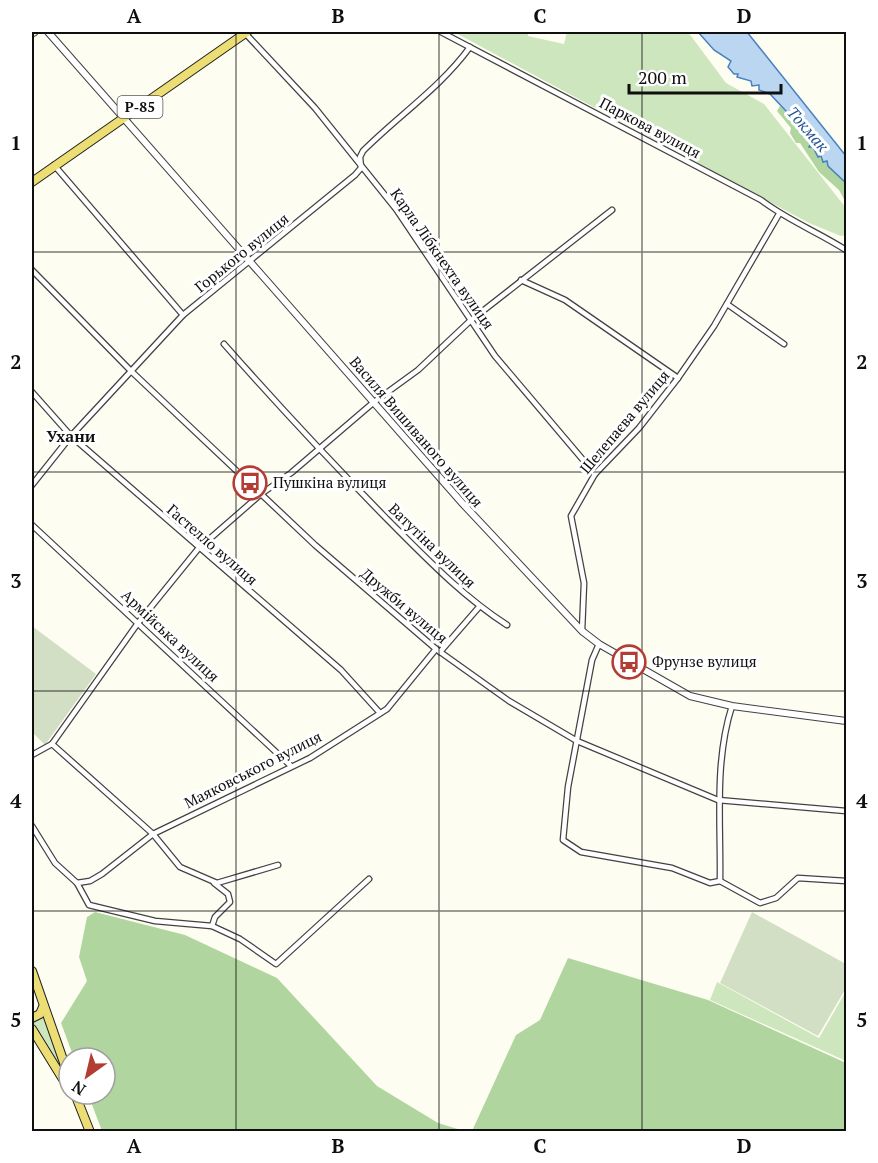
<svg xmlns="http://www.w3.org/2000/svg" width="878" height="1163" font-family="'PT Serif',serif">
	<rect width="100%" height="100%" fill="#fefdf2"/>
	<g fill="#cee6be">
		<polygon points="454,32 528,32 528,36 564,44 567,32 688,32 726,83 764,104 846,208 846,235 841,236 809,223"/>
		<polygon points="717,982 819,1038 846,991 846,1061 710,1000"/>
		<polygon points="43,1015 69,1084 32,1021"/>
	</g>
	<g fill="#b0d59f">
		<path d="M 780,106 L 801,127 L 797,129 L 810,137 C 821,156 830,165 846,181 L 846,203 L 839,190 L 819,172 L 800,143 L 796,143 L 790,133 L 791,128 L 777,111 Z"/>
		<polygon points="95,912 185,935 277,978 377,1086 438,1123 464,1131 102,1131 88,1094 105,1094 105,1058 74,1058 61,1023 87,981 79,957 87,917"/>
		<polygon points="568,958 708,1000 846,1063 846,1131 472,1131 516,1035 540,1020"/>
	</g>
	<g fill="#d3dfc4">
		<polygon points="32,626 96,674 45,745 32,732"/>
		<polygon points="752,912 846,964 846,988 818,1036 720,983"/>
	</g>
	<polygon fill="#bbd6f1" stroke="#4982c1" stroke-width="1.5" points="698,32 747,32 846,156 846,183 828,166 827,161 823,162 821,156 818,157 813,147 809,147 812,140 797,129 800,126 770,94 759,90 759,85 752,86 751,81 737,77 738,74 734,74 728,67 731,61 714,50"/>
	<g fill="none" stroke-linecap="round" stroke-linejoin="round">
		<g stroke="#424242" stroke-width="7">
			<g id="minor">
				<path d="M 441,32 L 761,200 C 787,220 818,232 846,250"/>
				<polyline points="245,33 315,108 396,209 495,356 595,474"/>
				<polyline points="54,165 183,315"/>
				<polyline points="32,270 131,371 315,545 436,649 509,701 577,741 718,800 846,811"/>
				<polyline points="521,280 565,300 678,378"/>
				<polyline points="727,304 784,344"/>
				<path d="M 224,344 C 277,404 331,462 387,519 C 425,557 462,596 507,625"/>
				<polyline points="32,392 71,436 341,670 380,713"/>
				<path d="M 32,485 L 71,436 L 183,315 L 355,175 L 361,168 L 360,157 L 363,151 C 398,116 441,87 470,47"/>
				<polyline points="32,525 291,766"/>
				<polyline points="582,631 584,583 571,516 595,474 639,428 678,378 714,326 779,214"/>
				<polyline points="599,644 592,660 568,787 563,840 581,852 672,868 710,883 720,881 760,903 776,898 798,878 846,881"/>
				<polyline points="440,652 479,607"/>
				<polyline points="52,744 153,834 180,867 217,883 278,865"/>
				<polyline points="32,755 52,744 138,623 198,549 261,494 291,473 374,402 418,370 470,321 612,210"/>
				<polyline points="32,826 55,863 77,883 90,881 102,874 153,834 310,758 387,709 436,649"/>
				<path d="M 720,881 C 721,823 714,762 732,706"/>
				<polyline points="77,883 89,905 155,921 212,926 240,939 276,964 369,879"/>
				<polyline points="212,926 215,917 230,902 228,894 214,883"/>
			</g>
		</g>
		<g stroke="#424242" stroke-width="8">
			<polyline id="tertiary" points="48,32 463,504 582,631 599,644 690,696 732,706 846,721"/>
		</g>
		<g stroke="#313131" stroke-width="9">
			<polyline id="secondary" points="32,33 34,32"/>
		</g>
		<g stroke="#202020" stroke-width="10">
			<g id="primary">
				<polyline points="32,182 247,32"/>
				<polyline points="32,971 69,1077"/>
				<polyline points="32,1018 40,1014 43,1007"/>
				<polyline points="32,1029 69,1089"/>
				<polyline points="75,1094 90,1132"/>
			</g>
		</g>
		<use href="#minor" stroke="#fff" stroke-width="4.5"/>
		<use href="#tertiary" stroke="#fff" stroke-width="6"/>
		<use href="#secondary" stroke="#f7f8b3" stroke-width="7"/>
		<use href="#primary" stroke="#ecde74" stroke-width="8"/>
	</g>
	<path fill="none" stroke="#0f0f0f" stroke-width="1.5" stroke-opacity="0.55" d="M 236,32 L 236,1132M 439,32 L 439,1132M 642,32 L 642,1132M 32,252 L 846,252M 32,472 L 846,472M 32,691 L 846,691M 32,911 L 846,911"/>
	<defs>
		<g id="bus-ring" transform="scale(1.725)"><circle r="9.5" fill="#fff" stroke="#b33d33" stroke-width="1.5"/><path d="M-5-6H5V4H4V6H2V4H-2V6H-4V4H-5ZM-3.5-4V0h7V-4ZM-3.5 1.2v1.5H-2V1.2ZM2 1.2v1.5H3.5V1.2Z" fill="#b33d33"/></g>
	</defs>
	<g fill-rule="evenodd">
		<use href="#bus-ring" x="250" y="483"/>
		<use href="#bus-ring" x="629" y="662"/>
	</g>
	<g text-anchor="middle" stroke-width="6" stroke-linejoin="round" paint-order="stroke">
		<rect fill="#fff" stroke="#575757" stroke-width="1.5" x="117.5" y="96" width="45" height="22" rx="4.5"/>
		<g font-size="14" font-weight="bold" fill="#0f0f0f">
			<text x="140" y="112">Р-85</text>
		</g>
		<g font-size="15" fill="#0f0f0f" stroke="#fff">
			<text transform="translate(650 128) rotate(28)" y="5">Паркова вулиця</text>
			<text transform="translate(242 253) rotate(-39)" y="5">Горького вулиця</text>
			<text transform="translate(442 259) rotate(55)" y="5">Карла Лібкнехта вулиця</text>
			<text transform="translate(625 422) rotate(-50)" y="5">Шелепаєва вулиця</text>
			<text transform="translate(416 432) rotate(49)" y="5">Василя Вишиваного вулиця</text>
			<text transform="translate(212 545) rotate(41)" y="5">Гастелло вулиця</text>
			<text transform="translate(432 546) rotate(44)" y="5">Ватутіна вулиця</text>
			<text transform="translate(404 606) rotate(40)" y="5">Дружби вулиця</text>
			<text transform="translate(170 636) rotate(43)" y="5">Армійська вулиця</text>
			<text transform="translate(253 770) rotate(-27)" y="5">Маяковського вулиця</text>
		</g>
		<g font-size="15" fill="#0f0f0f" stroke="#fff" text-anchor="start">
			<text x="273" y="488">Пушкіна вулиця</text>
			<text x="652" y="667">Фрунзе вулиця</text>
		</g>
		<g font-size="16" font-style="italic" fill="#235596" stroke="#fff">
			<text transform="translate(808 129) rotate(49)" y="6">Токмак</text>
		</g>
		<g font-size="16" font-weight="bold" fill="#0f0f0f" stroke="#fff">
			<text x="71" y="442">Ухани</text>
		</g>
	</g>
	<rect width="878" height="1163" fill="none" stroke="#ffffff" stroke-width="66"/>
	<g transform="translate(87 1076) rotate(214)"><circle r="28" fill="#ffffff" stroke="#9f9f9f" stroke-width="1.5"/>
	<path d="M0-4.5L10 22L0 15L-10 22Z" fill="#b33d33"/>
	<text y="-9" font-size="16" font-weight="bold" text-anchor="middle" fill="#0f0f0f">N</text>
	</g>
	<path d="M629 84v9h152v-9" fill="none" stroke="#0f0f0f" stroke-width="3"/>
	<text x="638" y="84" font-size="18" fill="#0f0f0f" stroke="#ffffff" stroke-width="4.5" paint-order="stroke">200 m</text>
	<rect x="33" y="33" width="812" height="1097" fill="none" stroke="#0f0f0f" stroke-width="2"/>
	<g font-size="20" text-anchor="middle" font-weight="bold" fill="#0f0f0f">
		<text x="134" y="23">A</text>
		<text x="338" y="23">B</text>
		<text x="540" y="23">C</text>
		<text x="744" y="23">D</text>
		<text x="16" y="150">1</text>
		<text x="862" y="150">1</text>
		<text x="16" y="369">2</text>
		<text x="862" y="369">2</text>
		<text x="16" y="588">3</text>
		<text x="862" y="588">3</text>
		<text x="16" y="808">4</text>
		<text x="862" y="808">4</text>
		<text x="16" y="1027">5</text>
		<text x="862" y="1027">5</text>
		<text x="134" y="1153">A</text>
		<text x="338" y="1153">B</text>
		<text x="540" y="1153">C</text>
		<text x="744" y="1153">D</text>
	</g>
</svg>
